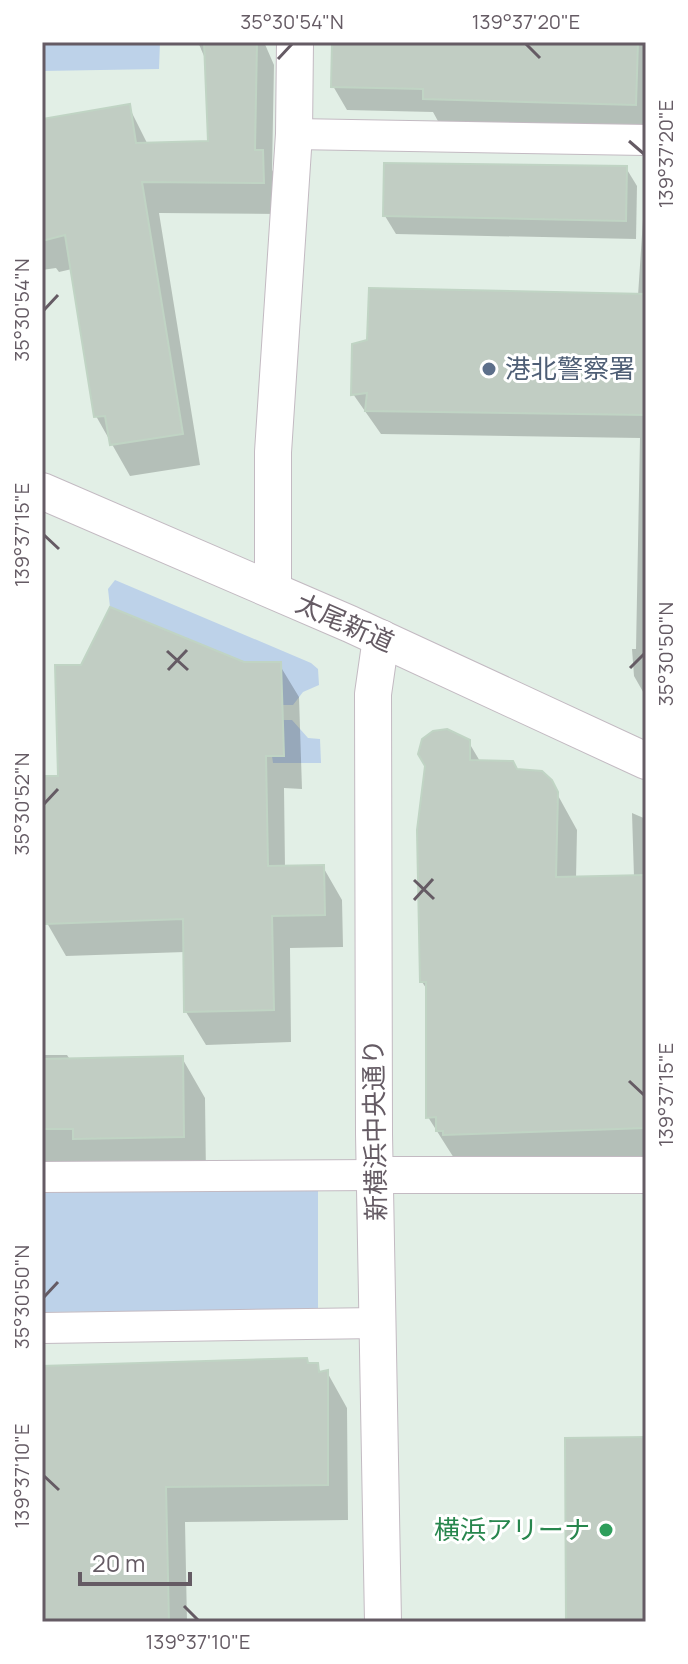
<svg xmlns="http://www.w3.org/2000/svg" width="688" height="1664" font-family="Manrope,'Noto Sans JP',sans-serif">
	<rect width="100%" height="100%" fill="#e2efe6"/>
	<g fill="#bdd2e9">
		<polygon points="42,42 160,42 159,69 42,71"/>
		<polygon points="115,580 311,663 318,669 319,685 303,692 293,705 282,705 244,662 110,607 108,589"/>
		<polygon points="283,720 292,720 308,738 320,739 321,763 273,763 272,756 284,756"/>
		<polygon points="318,1190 318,1310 42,1312 42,1192"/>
	</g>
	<g fill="#0003">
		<polygon points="198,42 264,42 274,65 272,170 280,183 280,214 159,213 200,465 130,476 96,416 72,269 59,272 56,268 42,270 42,121 129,107 148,145 210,143 204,56"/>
		<polygon points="334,42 646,42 646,128 439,123 433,112 347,110 333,86"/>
		<polygon points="626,168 637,186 636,239 396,234 385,216"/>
		<polygon points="644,204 646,204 646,697 634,676 632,649 636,649 640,438 381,434 353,394 638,296"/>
		<polygon points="243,664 279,664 299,697 302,789 284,788 285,868 323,867 342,900 343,947 290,948 291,1042 206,1045 186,1012 185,952 66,956 47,923 60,778"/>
		<polygon points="468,741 481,763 550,781 577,830 576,879 634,877 632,813 646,819 646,1164 459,1166 428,1117 428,991 422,982"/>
		<polygon points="42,1055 67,1055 71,1061 182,1058 205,1098 206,1176 42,1169"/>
		<polygon points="317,1365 321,1373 327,1372 347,1408 348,1520 185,1522 187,1622 42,1622 42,1367"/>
	</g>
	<g fill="#c1cdc3" stroke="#c0d4c4" stroke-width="2">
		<polygon points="204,42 257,42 255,150 263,150 264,183 142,182 183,434 110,445 105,416 94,417 65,235 42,241 42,119 130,104 136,143 208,141"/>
		<polygon points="332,42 638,42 636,105 423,99 423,89 331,87"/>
		<polygon points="384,163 627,166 626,221 383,216"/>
		<polygon points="369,288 646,294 646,415 365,411 367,393 351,395 352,344 367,340"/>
		<polygon points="110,607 244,662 281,662 284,756 266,756 268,866 324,865 325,915 272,916 274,1010 184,1012 183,919 45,924 45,776 58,776 55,665 81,665"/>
		<polygon points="447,729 470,740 470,760 513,761 517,769 542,771 552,780 558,792 556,877 646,875 646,1128 443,1135 443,1131 436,1131 436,1117 426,1118 426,982 420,982 417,830 425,766 418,754 422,739 433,731"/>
		<polygon points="183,1056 184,1137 73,1139 73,1129 42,1129 42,1059"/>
		<polygon points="307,1358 308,1363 318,1363 319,1372 328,1370 328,1485 166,1487 169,1622 42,1622 42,1366"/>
		<polygon points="646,1437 646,1622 566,1622 565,1438"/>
	</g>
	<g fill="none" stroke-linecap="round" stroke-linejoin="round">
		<g stroke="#c3bac2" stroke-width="32">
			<g id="minor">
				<polyline points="294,134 646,140"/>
				<polyline points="42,1177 375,1175"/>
				<polyline points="42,1328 378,1323"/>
			</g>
		</g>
		<g stroke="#c3bac2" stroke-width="38">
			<g id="tertiary">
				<polyline points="42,491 350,624 646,761"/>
				<polyline points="273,590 273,452 294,134 295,42"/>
				<polyline points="381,638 373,694 374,1134 383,1622"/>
				<polyline points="375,1175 646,1175"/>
			</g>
		</g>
		<use href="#minor" stroke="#fff" stroke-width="30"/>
		<use href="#tertiary" stroke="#fff" stroke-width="36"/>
	</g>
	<path fill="none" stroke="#655b64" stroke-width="3" d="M 526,44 L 540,58M 278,59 L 292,44M 629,141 L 644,154M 44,310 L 58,295M 44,535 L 59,549M 167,651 L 188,670M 630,668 L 644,654M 168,670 L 187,650M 44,804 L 58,789M 414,880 L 434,899M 414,900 L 433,879M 629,1081 L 644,1095M 44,1297 L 58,1282M 44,1476 L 59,1490M 184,1606 L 198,1620"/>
	<circle fill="#5c6f8a" stroke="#fff" stroke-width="3" cx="489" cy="369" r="8"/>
	<circle fill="#2e9e5b" stroke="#fff" stroke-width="3" cx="606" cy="1530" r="8"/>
	<g text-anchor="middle" stroke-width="6" stroke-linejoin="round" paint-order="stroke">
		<g font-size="26" fill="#4e5e75" stroke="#fff" text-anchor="start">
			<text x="505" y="378">港北警察署</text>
		</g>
		<g font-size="26" fill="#655b64" stroke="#fff">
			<text transform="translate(345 623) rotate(24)" y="9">太尾新道</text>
			<text transform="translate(375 1130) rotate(-91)" y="9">新横浜中央通り</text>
		</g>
		<g font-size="26" fill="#27864d" stroke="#fff" text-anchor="end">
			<text x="590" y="1539">横浜アリーナ</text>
		</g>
	</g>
	<rect width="688" height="1664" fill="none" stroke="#ffffff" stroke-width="88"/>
	<path d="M80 1572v12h110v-12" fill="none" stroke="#655b64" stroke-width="4"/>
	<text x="92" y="1572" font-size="24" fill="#655b64" stroke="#ffffff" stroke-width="6" paint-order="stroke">20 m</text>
	<rect x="44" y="44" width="600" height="1576" fill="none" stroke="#655b64" stroke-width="3"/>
	<g font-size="20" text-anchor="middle" fill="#655b64">
		<text x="292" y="29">35°30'54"N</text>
		<text x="526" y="29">139°37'20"E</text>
		<text transform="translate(666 154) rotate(-90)" y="7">139°37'20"E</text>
		<text transform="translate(22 310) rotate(-90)" y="7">35°30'54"N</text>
		<text transform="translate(22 535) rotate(-90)" y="7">139°37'15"E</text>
		<text transform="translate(666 654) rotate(-90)" y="7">35°30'50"N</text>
		<text transform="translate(22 804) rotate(-90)" y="7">35°30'52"N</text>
		<text transform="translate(666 1095) rotate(-90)" y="7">139°37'15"E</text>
		<text transform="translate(22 1297) rotate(-90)" y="7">35°30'50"N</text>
		<text transform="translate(22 1476) rotate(-90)" y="7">139°37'10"E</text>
		<text x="198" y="1649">139°37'10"E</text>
	</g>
</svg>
